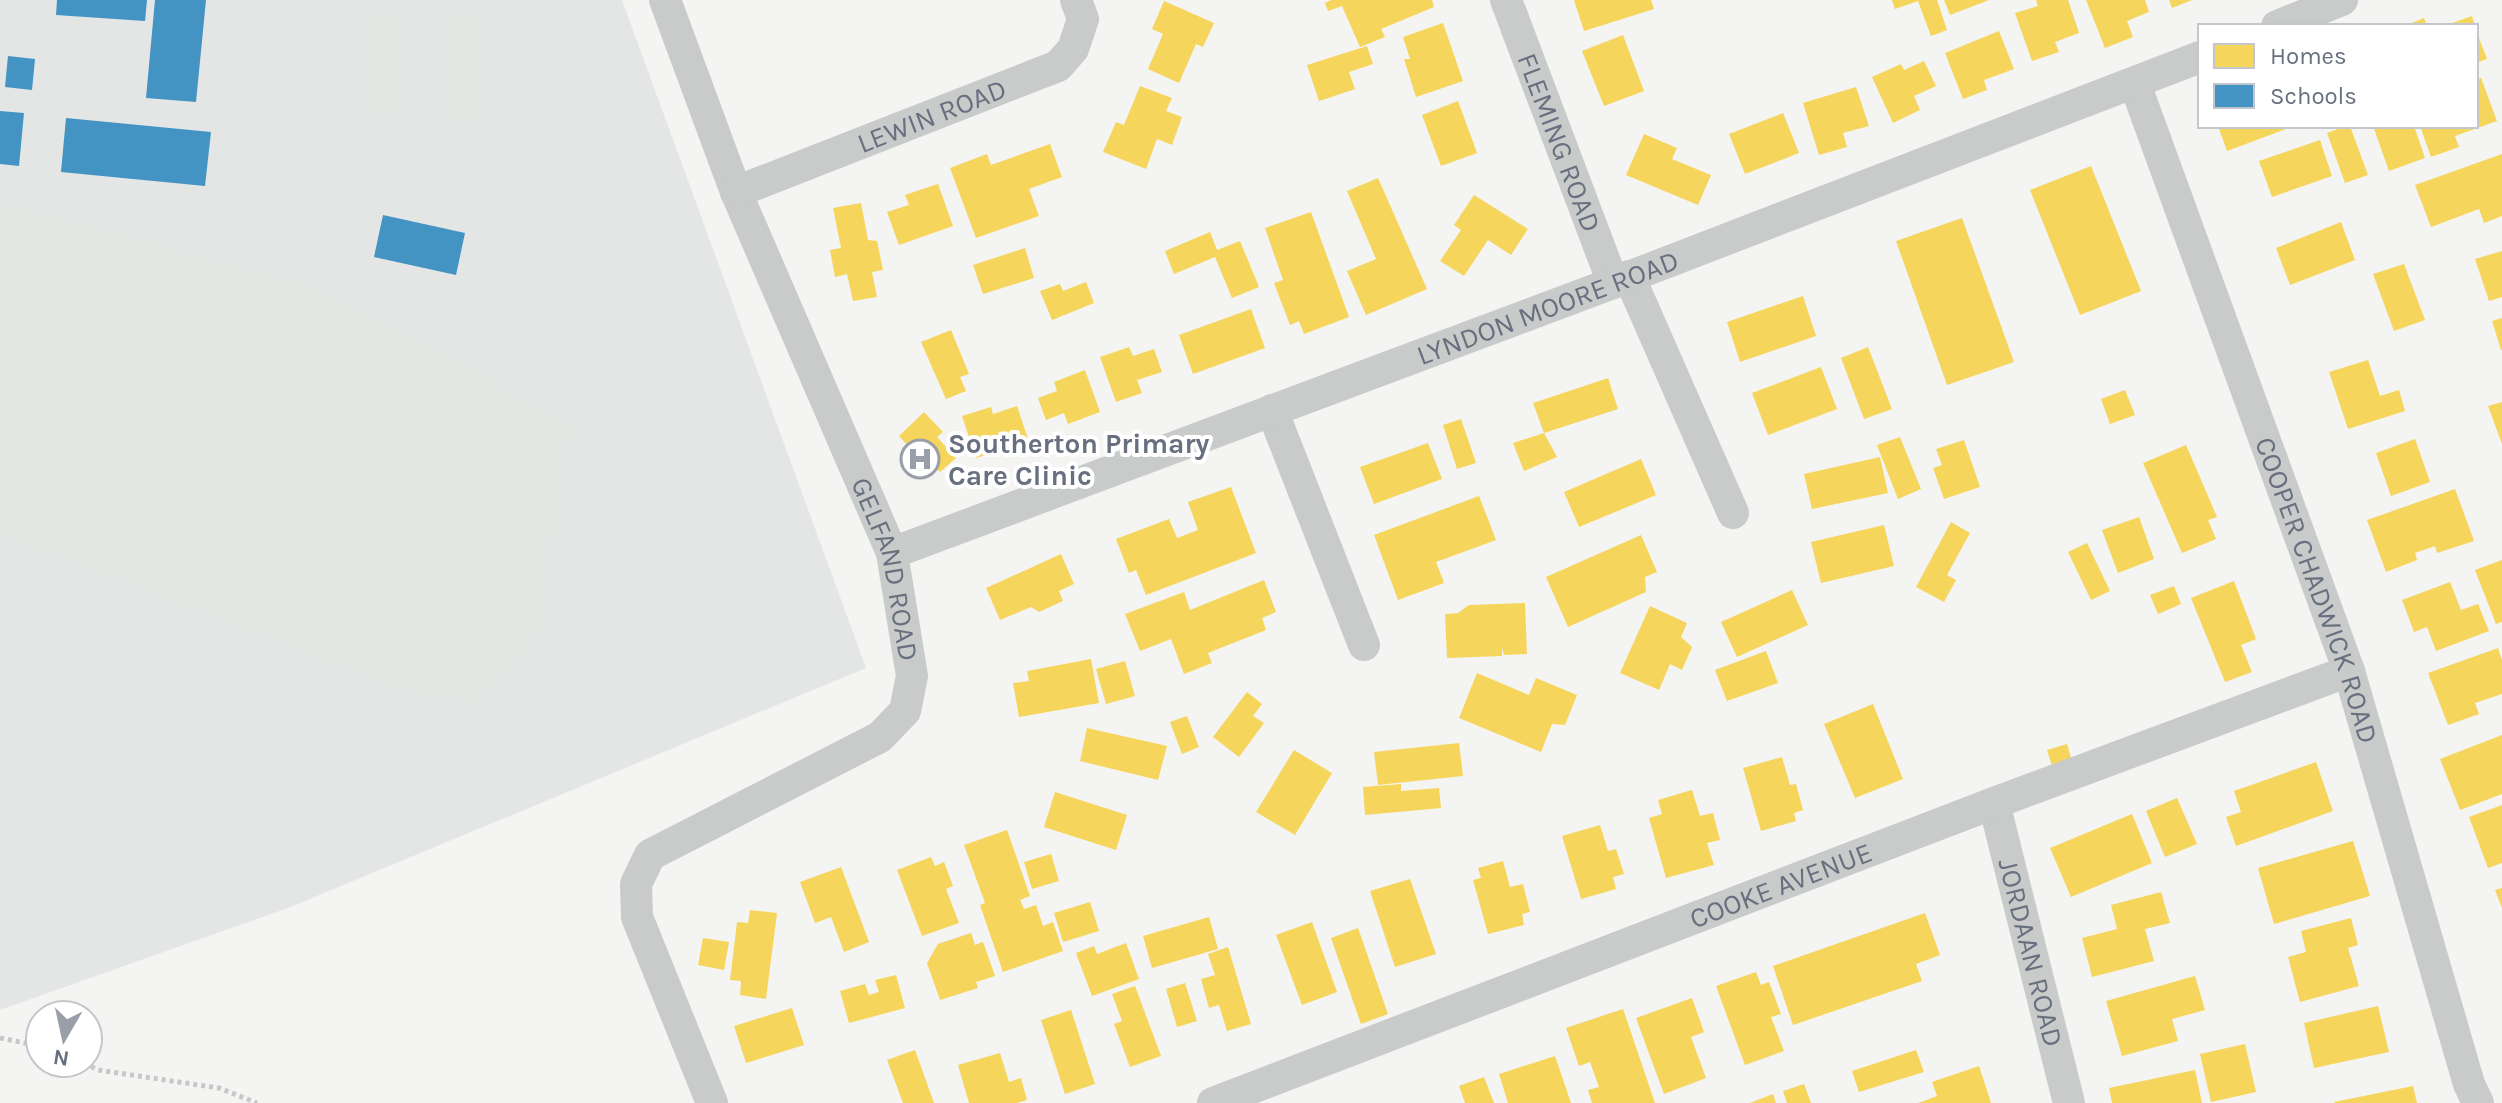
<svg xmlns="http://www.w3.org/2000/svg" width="2502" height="1103" font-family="Karla,sans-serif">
	<rect width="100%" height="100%" fill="#f4f4f3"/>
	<polygon fill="#e4e5e5" points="0,0 622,0 866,668 288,908 0,1010"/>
	<g fill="#e3e6e2">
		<polygon points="364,11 408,14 401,116 357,113"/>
		<polygon points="444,15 488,18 482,120 438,118"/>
		<polygon points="0,201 320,285 576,423 540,638 473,705 409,695 0,537"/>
	</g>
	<g fill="#f6d55c">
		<polygon points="1331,0 1432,0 1434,7 1381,29 1385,37 1360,47 1342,6 1328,11 1325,3"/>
		<polygon points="1574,0 1651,0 1654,9 1584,31"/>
		<polygon points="1892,0 1937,0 1947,30 1931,36 1918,1 1895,9"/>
		<polygon points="1944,0 1989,0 1950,15"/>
		<polygon points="2036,0 2068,0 2079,33 2055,42 2059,52 2032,61 2015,13 2038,6"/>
		<polygon points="2086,0 2145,0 2149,12 2127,21 2133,37 2105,48"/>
		<polygon points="2169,0 2192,0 2172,8"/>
		<polygon points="1164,1 1214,23 1203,47 1196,44 1179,83 1148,69 1163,34 1152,29"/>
		<polygon points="2472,16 2475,26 2444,26"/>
		<polygon points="2424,18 2427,26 2404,26"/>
		<polygon points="1443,23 1463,81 1416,97 1404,59 1410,59 1403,37"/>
		<polygon points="2476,30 2487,59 2476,63"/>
		<polygon points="1999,31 2014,69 1984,80 1987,90 1963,99 1945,53"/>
		<polygon points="1623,35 1644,91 1604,106 1582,51"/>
		<polygon points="1367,46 1373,64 1349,72 1355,89 1319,101 1307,65"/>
		<polygon points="1924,61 1936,86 1914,96 1920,110 1893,123 1872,77 1901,64 1904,70"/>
		<polygon points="2481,78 2497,121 2455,136 2459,147 2431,157 2420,126 2476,126 2476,79"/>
		<polygon points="1140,86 1172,98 1166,111 1182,117 1172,145 1157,139 1146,169 1103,152 1116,122 1124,125"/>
		<polygon points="1856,87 1869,126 1843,133 1847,147 1819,155 1803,103"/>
		<polygon points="1458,101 1477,153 1441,166 1422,115"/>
		<polygon points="1783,113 1799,153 1745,174 1729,134"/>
		<polygon points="2218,126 2294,126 2227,151"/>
		<polygon points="2346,126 2350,126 2368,175 2345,183 2327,133"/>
		<polygon points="2373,126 2414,126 2425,158 2389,171"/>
		<polygon points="1644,134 1677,148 1672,159 1711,175 1698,205 1626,175"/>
		<polygon points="2320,140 2332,176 2272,197 2259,161"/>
		<polygon points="1050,144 1062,177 1029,189 1039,216 976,238 950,168 987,154 991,165"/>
		<polygon points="2502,154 2502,216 2484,223 2479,209 2431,227 2415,185"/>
		<polygon points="2091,166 2141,291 2080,315 2030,190"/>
		<polygon points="1378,178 1427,289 1366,315 1347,271 1376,259 1347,191"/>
		<polygon points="938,184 953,226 899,245 887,212 909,205 905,195"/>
		<polygon points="1474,195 1528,229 1511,255 1488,240 1464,276 1440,261 1461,230 1454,225"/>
		<polygon points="861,203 868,240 877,241 883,270 872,272 877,297 853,301 847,274 835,277 830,250 841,248 833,208"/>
		<polygon points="1311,212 1349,317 1304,334 1299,321 1290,325 1274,283 1283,280 1265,228"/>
		<polygon points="1962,218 2014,362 1947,385 1896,241"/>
		<polygon points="2341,222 2355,260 2290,285 2276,248"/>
		<polygon points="1210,232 1217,250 1240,241 1259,287 1232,298 1215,257 1174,274 1165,251"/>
		<polygon points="1025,248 1034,278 983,294 973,265"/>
		<polygon points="2502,251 2502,297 2489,301 2475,259"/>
		<polygon points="2404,264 2425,320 2394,331 2373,274"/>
		<polygon points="1086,282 1094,303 1052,320 1040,291 1060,284 1063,291"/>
		<polygon points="1803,296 1816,336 1740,362 1727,322"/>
		<polygon points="1251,309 1265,348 1193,374 1179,335"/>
		<polygon points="2502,318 2502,350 2501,350 2492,321"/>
		<polygon points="951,330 969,374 960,377 966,391 946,399 921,342"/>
		<polygon points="1129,347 1133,356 1154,349 1162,372 1137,380 1142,393 1116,402 1100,357"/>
		<polygon points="1868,347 1892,409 1864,419 1841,358"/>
		<polygon points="2368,360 2380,396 2399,390 2405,411 2348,429 2329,372"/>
		<polygon points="1821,367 1837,409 1768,435 1752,393"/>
		<polygon points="1085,370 1100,412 1068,424 1064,413 1046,420 1038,398 1057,391 1054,382"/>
		<polygon points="1608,378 1618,409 1544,433 1533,403"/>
		<polygon points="2125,390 2135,415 2110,424 2101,399"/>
		<polygon points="2502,402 2502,444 2488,406"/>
		<polygon points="1017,406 1029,442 976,458 962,416 991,407 993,414"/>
		<polygon points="924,412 943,432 937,437 956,458 940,472 922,454 920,459 899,436"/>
		<polygon points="1461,419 1476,463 1457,469 1443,425"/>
		<polygon points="1544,433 1557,457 1524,471 1513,443"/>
		<polygon points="1900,437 1921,489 1898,499 1877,445"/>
		<polygon points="2415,439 2430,482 2391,496 2376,453"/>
		<polygon points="1964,440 1980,487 1944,499 1933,468 1942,465 1936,449"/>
		<polygon points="1428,443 1442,479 1374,504 1360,467"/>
		<polygon points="2186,445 2217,517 2208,520 2216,539 2182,553 2143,463"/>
		<polygon points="1880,457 1888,493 1812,509 1804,474"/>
		<polygon points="1641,459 1656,495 1579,527 1564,492"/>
		<polygon points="1231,487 1256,553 1146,595 1136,570 1129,573 1116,539 1169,519 1177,538 1198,530 1188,502"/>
		<polygon points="2455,489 2474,541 2437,553 2435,546 2415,553 2417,560 2386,572 2367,520"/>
		<polygon points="1479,496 1496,540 1436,562 1444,583 1398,600 1374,535"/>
		<polygon points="2139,517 2154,559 2118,573 2102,530"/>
		<polygon points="1951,522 1970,533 1947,575 1956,580 1944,602 1916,587"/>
		<polygon points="1884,525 1894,566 1821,583 1811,542"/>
		<polygon points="1641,535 1657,572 1645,577 1646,592 1568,627 1546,577"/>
		<polygon points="2087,543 2110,591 2091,600 2068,552"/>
		<polygon points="1061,554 1074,584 1059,591 1063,601 1039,612 1031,607 1000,620 986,588"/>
		<polygon points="2502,560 2502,622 2496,624 2475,570"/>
		<polygon points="1264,580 1276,612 1262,618 1266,630 1208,653 1212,663 1184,674 1171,639 1140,651 1125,614 1184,592 1190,610"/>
		<polygon points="2234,581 2256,639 2241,645 2252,672 2225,682 2191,598"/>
		<polygon points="2450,582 2461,610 2478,604 2489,631 2436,651 2427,627 2414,632 2402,600"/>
		<polygon points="2174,586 2181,604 2158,614 2150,595"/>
		<polygon points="1792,590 1808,625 1737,657 1721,622"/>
		<polygon points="1525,603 1527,654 1504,655 1502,648 1502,656 1447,658 1445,614 1458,613 1469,605"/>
		<polygon points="1650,606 1687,623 1681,637 1692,647 1682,670 1670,664 1659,690 1620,673"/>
		<polygon points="2498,648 2502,660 2502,694 2475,703 2479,714 2448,725 2428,673"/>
		<polygon points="1766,651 1778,683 1727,701 1715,670"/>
		<polygon points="1091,659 1099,703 1019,717 1013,683 1029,681 1027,671"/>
		<polygon points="1125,661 1135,696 1106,704 1096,669"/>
		<polygon points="1477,673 1529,695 1536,678 1577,695 1565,725 1552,724 1541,752 1459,718"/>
		<polygon points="1247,692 1262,704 1253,716 1264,723 1239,757 1213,737"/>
		<polygon points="1873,704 1903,779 1855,798 1824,724"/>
		<polygon points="1187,716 1199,747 1182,754 1170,722"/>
		<polygon points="1087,728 1167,746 1158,780 1080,761"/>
		<polygon points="2502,735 2502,794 2460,810 2440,759"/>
		<polygon points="1459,743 1463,776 1378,785 1374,752"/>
		<polygon points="2067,744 2072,761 2052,766 2047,750"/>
		<polygon points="1294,750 1332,773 1295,835 1256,812"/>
		<polygon points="1782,757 1790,785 1796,784 1803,810 1794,813 1796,821 1761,831 1743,768"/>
		<polygon points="2316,762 2333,811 2236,846 2226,817 2241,812 2234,791"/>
		<polygon points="1401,784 1401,791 1439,788 1441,808 1365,815 1363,787"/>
		<polygon points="1692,790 1700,816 1713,813 1720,840 1707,843 1714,865 1666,878 1649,818 1662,814 1658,800"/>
		<polygon points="1055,792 1127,815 1116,850 1044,827"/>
		<polygon points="2177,798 2197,844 2165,857 2146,811"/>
		<polygon points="2502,805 2502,863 2488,868 2469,817"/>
		<polygon points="2132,814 2152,863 2071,897 2050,848"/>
		<polygon points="1600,825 1608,851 1616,849 1624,874 1613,877 1616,889 1581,899 1562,836"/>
		<polygon points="1007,830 1030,896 1020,900 1024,909 1036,905 1043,926 1053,922 1063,951 1003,972 980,905 985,903 964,845"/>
		<polygon points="2353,841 2370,896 2274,924 2258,868"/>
		<polygon points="1051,854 1059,881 1032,889 1024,862"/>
		<polygon points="931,857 935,866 944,862 953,886 946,889 959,923 922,936 897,870"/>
		<polygon points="1503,861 1510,887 1523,884 1530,912 1522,914 1524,925 1488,934 1473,880 1481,878 1478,868"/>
		<polygon points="841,867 869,942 844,952 831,917 815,923 800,882"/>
		<polygon points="1410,879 1436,954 1395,967 1370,891"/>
		<polygon points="2502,888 2502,908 2495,890"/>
		<polygon points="2161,892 2170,923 2145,929 2154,961 2092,977 2082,938 2117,929 2111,905"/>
		<polygon points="1090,902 1099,931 1063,942 1054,913"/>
		<polygon points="750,910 777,913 766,999 740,995 741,981 730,980 737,922 748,923"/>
		<polygon points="1925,913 1940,955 1916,964 1922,981 1793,1025 1773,966"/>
		<polygon points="1209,917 1218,949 1152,968 1143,936"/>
		<polygon points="2351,918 2358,945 2348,948 2359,986 2300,1002 2288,957 2306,952 2301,931"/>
		<polygon points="1312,922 1337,992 1302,1005 1276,935"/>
		<polygon points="1358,928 1388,1014 1361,1024 1331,938"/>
		<polygon points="971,933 975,945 983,942 995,976 976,982 978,988 940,1000 927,963 938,944"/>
		<polygon points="703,938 729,942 724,970 698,965"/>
		<polygon points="1126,943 1139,979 1092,996 1076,953 1094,946 1097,954"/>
		<polygon points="1228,947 1251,1024 1227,1031 1219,1005 1209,1008 1201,979 1215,975 1208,954"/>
		<polygon points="1756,972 1761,985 1769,982 1781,1014 1771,1017 1784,1051 1745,1065 1716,986"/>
		<polygon points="896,975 905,1008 849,1023 840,991 865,984 869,995 879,992 875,980"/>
		<polygon points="2195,976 2205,1010 2172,1019 2178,1041 2122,1056 2106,1001"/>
		<polygon points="1185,983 1197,1021 1177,1027 1166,989"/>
		<polygon points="1135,986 1161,1056 1130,1067 1114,1024 1122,1021 1112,994"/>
		<polygon points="1692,998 1704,1032 1691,1037 1706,1078 1664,1094 1636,1018"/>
		<polygon points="2378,1006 2389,1052 2314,1068 2304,1023"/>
		<polygon points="792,1008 804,1045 746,1063 734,1026"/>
		<polygon points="1623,1009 1655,1103 1592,1103 1588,1090 1599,1087 1590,1062 1579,1066 1566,1028"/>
		<polygon points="1071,1010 1095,1084 1065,1094 1041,1020"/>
		<polygon points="2245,1044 2256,1092 2211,1102 2200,1054"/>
		<polygon points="915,1050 934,1103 903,1103 887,1060"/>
		<polygon points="1916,1050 1924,1072 1859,1092 1852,1071"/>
		<polygon points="1000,1053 1009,1082 1021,1078 1027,1100 1017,1103 969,1103 958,1065"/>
		<polygon points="1555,1056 1571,1103 1508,1103 1499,1074"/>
		<polygon points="1979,1066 1991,1103 1918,1103 1937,1096 1932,1082"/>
		<polygon points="2195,1070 2202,1103 2112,1103 2109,1088"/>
		<polygon points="1484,1077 1494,1103 1465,1103 1459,1086"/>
		<polygon points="1804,1084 1811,1103 1787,1103 1783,1091"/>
		<polygon points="2413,1086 2417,1103 2335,1103 2334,1102"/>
		<polygon points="1773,1094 1776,1103 1750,1103"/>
	</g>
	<g fill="#4393c3">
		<polygon points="57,0 147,0 145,21 56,15"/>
		<polygon points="155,0 206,0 196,102 146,98"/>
		<polygon points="8,56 35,59 32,90 5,87"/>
		<polygon points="0,111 24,113 19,166 0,164"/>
		<polygon points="66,118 211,132 205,186 61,172"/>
		<polygon points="383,215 465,233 456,275 374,257"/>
	</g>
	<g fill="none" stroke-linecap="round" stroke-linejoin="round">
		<g stroke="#c7c7c8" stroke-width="5" stroke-dasharray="4 4" stroke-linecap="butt">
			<polyline points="0,1038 40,1046"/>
			<polyline points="84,1063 98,1070 219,1088 257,1103"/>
		</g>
		<g stroke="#c9caca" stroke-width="32">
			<path id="s1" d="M 665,0 L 736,192 L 892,553 L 912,676 L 905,711 L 880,737 L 650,855 L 636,884 L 637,917 L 712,1103"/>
			<path id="s2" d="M 1506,0 L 1613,283"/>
			<polyline points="2277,26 2342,0"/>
			<path id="s3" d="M 2135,84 L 2349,671 L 2469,1084 L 2478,1103"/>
			<path id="s4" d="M 736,192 L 1058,66 L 1073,49 L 1083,19 L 1076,0"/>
			<polyline points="1629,276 1733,513"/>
			<polyline points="1272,410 1364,645"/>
			<path id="s5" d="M 892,553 L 1613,283 L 2200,57"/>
			<path id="s6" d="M 1994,803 L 2069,1103"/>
			<path id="s7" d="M 1213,1103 L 1994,803 L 2349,671"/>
		</g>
	</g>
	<defs>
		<g id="hospital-ring" transform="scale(2)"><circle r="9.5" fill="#fff" stroke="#999ea8" stroke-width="1.5"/><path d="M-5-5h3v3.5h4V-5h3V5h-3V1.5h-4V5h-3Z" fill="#999ea8"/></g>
	</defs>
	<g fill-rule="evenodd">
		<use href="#hospital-ring" x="920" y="459"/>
	</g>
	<g text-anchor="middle" stroke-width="8" stroke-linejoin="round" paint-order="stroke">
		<g font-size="28" fill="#68707f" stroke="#fff">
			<text dy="10" stroke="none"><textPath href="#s4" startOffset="210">LEWIN ROAD</textPath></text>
			<text dy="10" stroke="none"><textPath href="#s2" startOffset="152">FLEMING ROAD</textPath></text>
			<text dy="10" stroke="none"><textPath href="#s5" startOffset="700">LYNDON MOORE ROAD</textPath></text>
			<text dy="10" stroke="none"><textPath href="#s1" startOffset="612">GELFAND ROAD</textPath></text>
			<text dy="10" stroke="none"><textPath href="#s3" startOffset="538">COOPER CHADWICK ROAD</textPath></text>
			<text dy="10" stroke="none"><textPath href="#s7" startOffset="608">COOKE AVENUE</textPath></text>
			<text dy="10" stroke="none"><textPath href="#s6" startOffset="154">JORDAAN ROAD</textPath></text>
		</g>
		<g font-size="28" font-weight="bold" fill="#68707f" stroke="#fff" text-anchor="start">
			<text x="948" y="453">Southerton Primary<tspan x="948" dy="32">Care Clinic</tspan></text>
		</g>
	</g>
	<rect x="2198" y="24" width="280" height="104" fill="#ffffff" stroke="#c3c6cc" stroke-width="2"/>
	<rect x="2214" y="44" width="40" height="24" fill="#f6d55c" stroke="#c3c6cc" stroke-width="2"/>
	<text x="2270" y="64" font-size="24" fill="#68707f">Homes</text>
	<rect x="2214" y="84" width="40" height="24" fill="#4393c3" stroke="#c3c6cc" stroke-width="2"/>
	<text x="2270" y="104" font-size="24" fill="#68707f">Schools</text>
	<g transform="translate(64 1039) rotate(189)"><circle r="38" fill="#ffffff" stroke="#c3c6cc" stroke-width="2"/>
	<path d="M0-6L14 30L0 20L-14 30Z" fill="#999ea8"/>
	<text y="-12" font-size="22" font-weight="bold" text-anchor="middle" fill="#68707f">N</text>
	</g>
</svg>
